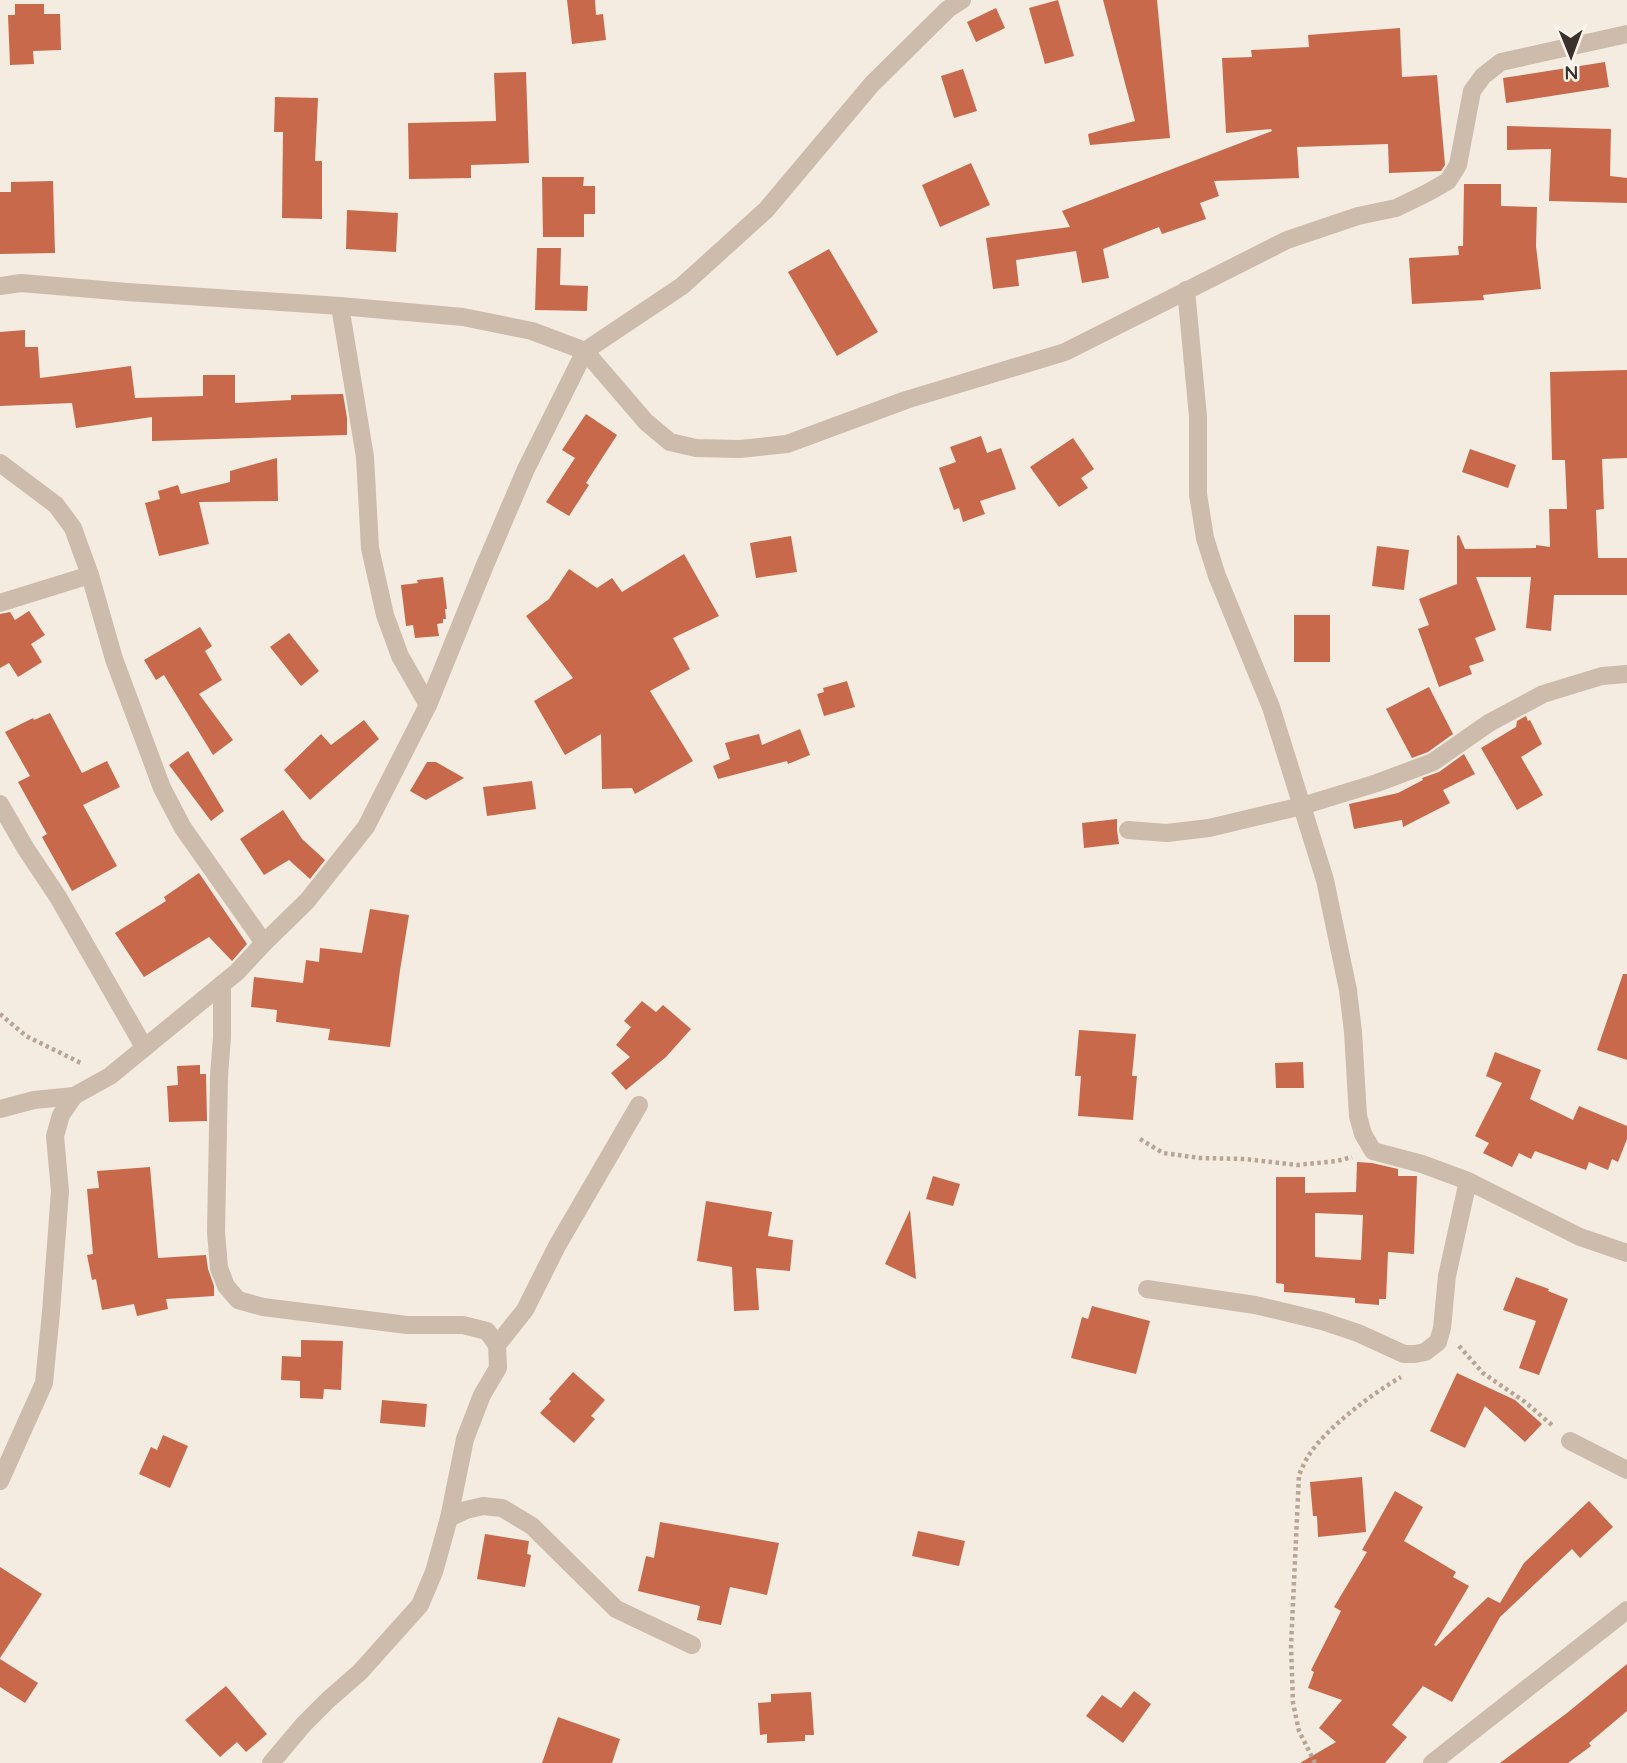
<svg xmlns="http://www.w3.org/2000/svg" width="1627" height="1763" font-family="Quicksand,sans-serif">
	<rect width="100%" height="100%" fill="#f4ebe1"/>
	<g fill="#c8694b" fill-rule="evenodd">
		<polygon points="567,0 595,0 596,15 603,14 606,40 572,44"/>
		<polygon points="1058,0 1074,56 1045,64 1029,8"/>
		<polygon points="1103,0 1157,0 1170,138 1090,145 1088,134 1135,121"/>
		<polygon points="15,4 44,4 44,14 60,14 61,50 33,51 34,64 10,65 8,15 15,15"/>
		<polygon points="996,8 1005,28 976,42 967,22"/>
		<polygon points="1400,28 1402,77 1437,75 1445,165 1441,171 1389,173 1388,144 1297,147 1299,178 1214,181 1219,196 1200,203 1206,219 1162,234 1159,227 1103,249 1109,278 1082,283 1076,251 1016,260 1019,286 993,289 986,238 1070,227 1062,211 1272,131 1271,129 1226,133 1222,58 1252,57 1251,50 1309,47 1308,35"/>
		<polygon points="1605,62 1609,87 1506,103 1503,78"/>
		<polygon points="963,69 977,111 954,118 941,76"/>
		<polygon points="526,72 529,163 471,165 471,178 409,179 408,123 496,121 494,73"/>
		<polygon points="275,97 318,98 315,161 322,161 322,219 282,218 283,132 274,132"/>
		<polygon points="1507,126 1611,129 1610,176 1627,178 1627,203 1549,201 1551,149 1507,150"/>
		<polygon points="971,163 990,205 940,227 922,185"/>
		<polygon points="542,177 584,177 583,186 595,186 595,214 584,214 584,237 543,237"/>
		<polygon points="53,181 55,253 0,254 0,192 11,192 11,182"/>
		<polygon points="1464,184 1501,184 1501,206 1537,207 1536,246 1541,289 1483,295 1484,300 1412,304 1409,258 1459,255 1458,246 1463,246"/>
		<polygon points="347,210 398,213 396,252 346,249"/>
		<polygon points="537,248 561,248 560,285 588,286 587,311 535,310"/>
		<polygon points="829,249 878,332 837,356 788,272"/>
		<polygon points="25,330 25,347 38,347 40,378 131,366 135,398 203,396 203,375 235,375 235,403 291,400 291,395 343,394 347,418 347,435 152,441 152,417 76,428 72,403 0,406 0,332"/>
		<polygon points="1627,370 1627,458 1602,459 1604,509 1596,510 1598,558 1627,558 1627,595 1554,595 1551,631 1526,628 1531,577 1476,577 1496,630 1475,638 1484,661 1469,666 1472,674 1439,687 1418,629 1429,625 1419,599 1457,584 1457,536 1459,535 1465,549 1536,548 1536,545 1550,547 1549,509 1567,509 1565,460 1552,460 1550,372"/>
		<polygon points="586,414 617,435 586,483 589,485 569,516 546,502 575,458 562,450"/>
		<polygon points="981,436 987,453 1001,448 1016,489 980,501 985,514 963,522 959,508 954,510 939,468 956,462 950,447"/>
		<polygon points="1073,438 1094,469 1081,478 1088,488 1059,507 1030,467"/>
		<polygon points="1470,449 1516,465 1508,488 1462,472"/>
		<polygon points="277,458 278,501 199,502 209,544 159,556 145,503 160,499 158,491 178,485 181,494 230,482 230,471"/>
		<polygon points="791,536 797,572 756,578 750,543"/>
		<polygon points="1377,546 1409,550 1404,590 1372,586"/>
		<polygon points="684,554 719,616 673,638 690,669 650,691 693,761 635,794 632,788 602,789 601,734 565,755 534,701 573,678 526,616 549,599 569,569 597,588 612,578 622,592"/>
		<polygon points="443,577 447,609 445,609 446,619 443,619 443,623 437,624 439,636 415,638 413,625 406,626 401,585 418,583 417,580"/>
		<polygon points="29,611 45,635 31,644 42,662 18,677 9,663 0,668 0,614 10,612 15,620"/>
		<rect x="1294" y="615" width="36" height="47"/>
		<polygon points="200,627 212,646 205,651 222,680 199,694 233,740 213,755 164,675 156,680 144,660"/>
		<polygon points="289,633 319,671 301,686 270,647"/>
		<polygon points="847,681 855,707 824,716 817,694 824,692 823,688"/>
		<polygon points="1429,687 1453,734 1428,752 1412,758 1386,709"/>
		<polygon points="50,713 82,773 107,761 120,787 83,805 117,866 72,891 42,837 47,834 18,782 30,776 5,732 33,718 34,720"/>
		<polygon points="1526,716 1528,721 1530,720 1542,744 1521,757 1543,795 1517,810 1481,748 1516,727 1517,721"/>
		<polygon points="364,720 379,739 310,800 284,770 321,734 331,745"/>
		<polygon points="800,729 810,755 788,764 787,761 718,779 713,766 730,759 725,743 759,734 762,745"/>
		<polygon points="188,751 224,811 211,821 169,765"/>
		<polygon points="1464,754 1475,774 1443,790 1450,803 1403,827 1402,820 1354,829 1349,804 1398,793 1423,780 1422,778 1439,772"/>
		<polygon points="427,762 436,762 464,778 426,800 410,791"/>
		<polygon points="532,781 536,809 487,816 483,787"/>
		<polygon points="283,810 302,839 325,860 310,879 289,860 264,875 240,839"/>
		<polygon points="1117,819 1117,830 1119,844 1084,848 1082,823"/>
		<polygon points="199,873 247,944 232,961 209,937 144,977 115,933 166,901 164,897"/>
		<polygon points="370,909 409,915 400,970 390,1047 328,1040 330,1029 276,1022 277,1010 251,1007 254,977 303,983 306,960 319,962 320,948 362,953"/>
		<polygon points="1623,974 1627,974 1627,1060 1597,1050"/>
		<polygon points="642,1001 656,1012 663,1005 691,1029 666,1057 626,1090 611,1073 630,1057 616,1045 631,1027 624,1021"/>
		<polygon points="1079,1030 1136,1034 1132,1076 1137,1076 1133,1120 1078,1116 1081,1076 1075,1076"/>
		<polygon points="1495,1052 1541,1070 1530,1099 1573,1120 1579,1106 1627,1126 1627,1139 1618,1162 1612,1159 1608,1170 1589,1162 1586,1170 1535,1151 1531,1159 1519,1153 1512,1167 1483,1153 1489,1143 1475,1136 1502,1083 1486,1076"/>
		<polygon points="1303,1062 1304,1088 1276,1088 1275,1063"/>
		<polygon points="200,1065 200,1074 206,1074 207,1121 169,1122 167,1086 178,1085 177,1066"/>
		<path d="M 1357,1162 L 1372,1163 L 1398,1169 L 1398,1176 L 1417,1176 L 1414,1254 L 1388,1252 L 1386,1299 L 1379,1299 L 1379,1305 L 1355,1303 L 1355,1298 L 1284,1292 L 1284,1284 L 1276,1283 L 1276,1177 L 1305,1177 L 1305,1193 L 1356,1192 ZM 1315,1213 L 1363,1215 L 1361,1260 L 1315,1257 Z"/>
		<polygon points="150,1167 158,1258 206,1255 208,1269 214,1286 214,1296 166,1299 168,1309 137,1316 134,1304 102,1310 96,1279 92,1280 87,1255 93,1254 87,1189 99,1188 97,1171"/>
		<polygon points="933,1176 960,1184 953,1206 926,1199"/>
		<polygon points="706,1201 772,1212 768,1236 793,1240 790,1271 756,1268 759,1310 734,1311 732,1267 697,1261"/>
		<polygon points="910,1210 916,1279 885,1264"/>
		<polygon points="1516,1277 1549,1289 1548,1291 1568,1299 1539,1375 1519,1368 1536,1321 1503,1310"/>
		<polygon points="1092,1306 1150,1321 1136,1374 1071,1358 1082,1317 1088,1319"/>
		<polygon points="301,1340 343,1341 341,1390 324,1389 323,1399 300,1398 300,1381 281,1380 282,1356 301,1357"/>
		<polygon points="573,1372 605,1400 591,1416 595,1419 574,1443 540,1413 551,1401 549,1399"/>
		<polygon points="1457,1373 1515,1400 1542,1424 1525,1442 1485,1406 1465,1448 1430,1431"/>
		<polygon points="382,1400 427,1404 425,1427 380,1423"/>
		<polygon points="163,1435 188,1446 170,1488 139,1474 151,1447 157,1450"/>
		<polygon points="1362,1477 1366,1532 1318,1537 1317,1516 1313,1516 1310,1482"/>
		<polygon points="1395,1491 1423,1507 1404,1541 1456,1572 1453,1577 1469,1586 1434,1645 1436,1646 1488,1597 1500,1603 1524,1563 1589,1501 1613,1527 1580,1558 1572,1549 1500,1617 1452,1702 1423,1686 1392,1725 1407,1737 1385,1763 1300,1763 1336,1742 1319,1728 1342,1700 1308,1688 1314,1672 1311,1670 1341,1611 1334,1607 1367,1552 1362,1550"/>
		<polygon points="660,1522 779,1543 767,1595 730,1587 721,1625 697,1620 700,1606 638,1591 646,1556 654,1558"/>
		<polygon points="918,1531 965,1541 959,1566 912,1556"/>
		<polygon points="485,1534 529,1541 527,1554 531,1555 525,1587 477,1579"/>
		<polygon points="0,1567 42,1594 0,1658"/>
		<polygon points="0,1659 38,1683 25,1703 0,1687"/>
		<polygon points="1627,1664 1627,1711 1589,1743 1591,1746 1568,1763 1500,1763 1567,1713"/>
		<polygon points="226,1686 267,1734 246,1752 237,1742 220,1757 185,1720"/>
		<polygon points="1134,1691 1151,1704 1123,1743 1086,1716 1102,1695 1121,1708"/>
		<polygon points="811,1692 814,1735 805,1735 805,1741 767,1743 767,1734 760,1735 758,1703 771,1702 771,1694"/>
		<polygon points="558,1717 620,1739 612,1763 542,1763"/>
	</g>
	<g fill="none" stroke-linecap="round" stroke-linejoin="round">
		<g stroke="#b9a596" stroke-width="4.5" stroke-dasharray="3.5 3.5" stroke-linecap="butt">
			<polyline points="0,1014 26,1036 83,1064"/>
			<polyline points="1140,1139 1163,1153 1200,1158 1245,1159 1297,1165 1337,1161 1352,1157"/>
			<polyline points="1459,1346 1483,1373 1525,1402 1553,1426"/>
			<path d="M 1315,1763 L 1299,1731 L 1293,1703 L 1291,1646 L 1299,1475 C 1302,1468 1305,1461 1309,1455 C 1326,1428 1373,1393 1401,1377"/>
		</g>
		<g stroke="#cdbbac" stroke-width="18">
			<polyline points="0,286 21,283 127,292 340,306 463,317 532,331 585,351 646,422 670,442 696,448 740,449 787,444 906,400 1065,352 1287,240 1358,216 1396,208 1427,193 1448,181 1458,165 1472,91 1483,76 1501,62 1627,34"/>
			<polyline points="1186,290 1198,416 1198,494 1205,538 1217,576 1271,707 1325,880 1348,990 1353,1032 1358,1116 1363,1134 1373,1151 1422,1164 1468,1181 1580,1237 1627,1253"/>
			<polyline points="340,306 365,457 370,548 385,615 400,656 428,705"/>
			<polyline points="0,463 56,505 73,528 90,575 114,659 162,788 183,828 264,943"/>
			<polyline points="0,603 90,575"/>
			<polyline points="0,804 26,849 58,897 144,1047"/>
			<polyline points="1128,830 1167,833 1209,828 1302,806 1377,783 1433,762 1489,723 1543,694 1602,676 1627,674"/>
			<polyline points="222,984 222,1037 219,1076 216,1232 219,1268 226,1286 238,1300 263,1307 407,1325 463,1325 487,1331 497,1345 498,1368 482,1395 465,1439 449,1518 434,1572 420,1605 360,1672 328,1700 304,1724 271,1763"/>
			<polyline points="0,1109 34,1100 74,1096"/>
			<polyline points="1147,1289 1255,1305 1322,1321 1358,1333 1404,1354 1415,1354 1425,1352 1438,1342 1442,1328 1447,1276 1468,1181"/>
			<polyline points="497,1345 525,1310 557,1246 639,1105"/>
			<polyline points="1570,1441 1627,1470"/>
			<polyline points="0,1481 44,1383 51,1312 60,1191 55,1136 61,1115 74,1096 110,1076 237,972 264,943 307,901 366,827 428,705 485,565 526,469 585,351 682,286 766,210 872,84 948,9 962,0"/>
			<polyline points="449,1518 466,1510 483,1506 502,1508 532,1526 616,1609 692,1645"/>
		</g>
		<polyline stroke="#cdbbac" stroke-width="18" points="1432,1763 1627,1610"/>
	</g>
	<g transform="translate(1571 56) rotate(179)" stroke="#fbf5ee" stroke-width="5" paint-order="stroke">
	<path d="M0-5L12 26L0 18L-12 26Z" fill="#3b302b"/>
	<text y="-10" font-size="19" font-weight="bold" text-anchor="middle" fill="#3b302b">N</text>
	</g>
</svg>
